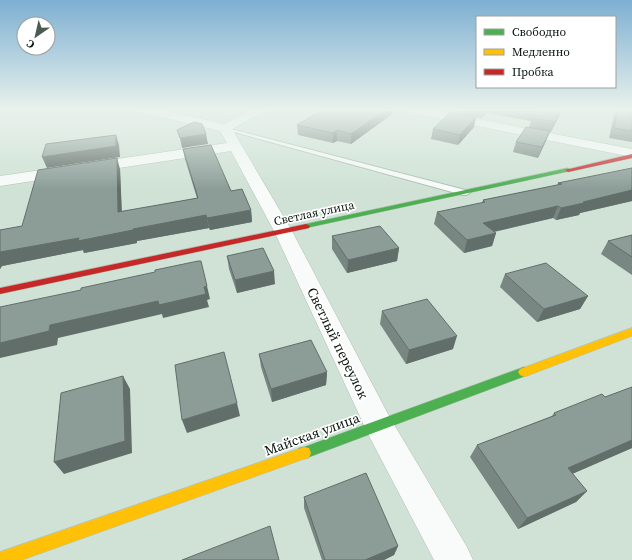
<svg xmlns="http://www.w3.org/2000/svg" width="632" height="560" font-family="'Source Serif 4',serif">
	<rect width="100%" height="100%" fill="#cfe2d5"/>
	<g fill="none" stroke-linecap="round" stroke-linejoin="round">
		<g stroke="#afbeb4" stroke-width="2">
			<polygon id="lane" points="223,127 469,191 470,193 466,195 463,195 223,129"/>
		</g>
		<g stroke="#afbeb4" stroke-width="1">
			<g id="street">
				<polygon points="140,110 162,110 224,124 252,110 266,110 232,129 292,231 389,416 467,547 473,560 434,560 369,436 274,231 231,151 0,186 0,176 227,143 220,131 141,112"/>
				<polygon points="407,110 431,110 632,149 632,157 412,113"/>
			</g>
		</g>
		<g stroke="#afbeb4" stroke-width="1">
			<g id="fast">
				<polygon points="568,168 571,170 570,171 306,228 302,226 306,224"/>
				<polygon points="524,367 528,369 530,372 528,375 304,459 299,458 297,453 299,448 304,447"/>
			</g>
		</g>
		<g stroke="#afbeb4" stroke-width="1">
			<g id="slow">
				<polygon points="632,328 632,336 524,377 520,375 518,372 520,369"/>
				<polygon points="304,447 309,448 311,453 309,458 304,459 22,560 0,560 0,552"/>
			</g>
		</g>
		<g stroke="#afbeb4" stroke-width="1">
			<g id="jam">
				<polygon points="632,154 632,158 568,172 565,170"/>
				<polygon points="306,224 310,226 309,228 0,294 0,288"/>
			</g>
		</g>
		<use href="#lane" fill="#f8fbf9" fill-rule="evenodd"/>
		<use href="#street" fill="#f8fbf9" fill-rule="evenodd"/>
		<use href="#fast" fill="#4caf50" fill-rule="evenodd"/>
		<use href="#slow" fill="#ffc107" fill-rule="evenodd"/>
		<use href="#jam" fill="#c62828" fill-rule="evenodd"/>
	</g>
	<g fill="#788782">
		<polygon points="322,110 393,110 392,114 351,144 337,141 333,143 298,135 297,125"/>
		<polygon points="458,110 562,110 551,132 550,132 546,141 538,158 513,152 516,142 529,127 531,121 486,113 482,118 476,117 474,127 458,145 431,139 433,129 457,114"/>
		<polygon points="615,110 632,110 632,142 609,138"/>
		<polygon points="183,149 231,191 251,210 252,222 210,230 209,228 137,241 137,243 84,253 83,250 2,266 0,269 0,230 22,226 120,169 122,212 197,198 185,159"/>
		<polygon points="632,168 632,201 580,213 579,215 556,220 553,218 494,232 496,233 492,246 464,253 434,224 437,212 482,203 483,200 557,185 558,183"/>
		<polygon points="632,235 632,275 601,254 608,241"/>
		<polygon points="332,236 399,248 397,261 347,273 332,249"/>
		<polygon points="227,256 275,284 237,293 229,269"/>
		<polygon points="505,274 588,296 580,309 537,322 500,287"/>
		<polygon points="382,311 453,349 406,364 380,324"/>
		<polygon points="259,354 327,372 326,385 272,402 261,367"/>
		<polygon points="632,387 632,448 572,474 587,491 576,502 518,529 470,457 477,445 552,416 554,413 605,397"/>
		<polygon points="304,497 398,546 394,555 384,560 322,560 304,508"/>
	</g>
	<g fill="#626e6a">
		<polygon points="385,110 393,110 392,114 351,144 351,134"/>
		<polygon points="484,110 487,110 486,113 482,118"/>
		<polygon points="561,110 562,110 551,132 555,122"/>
		<polygon points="476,117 474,127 458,145 460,135"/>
		<polygon points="337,130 337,141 333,143 333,133"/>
		<polygon points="550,131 546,141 538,158 542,147"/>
		<polygon points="206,134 208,144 182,148 180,138"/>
		<polygon points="116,135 119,145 120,157 47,168 42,157"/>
		<polygon points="117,158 120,169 122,224 118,212"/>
		<polygon points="632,190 632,201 580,213 579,215 556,220 561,208 583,202"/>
		<polygon points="558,206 553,218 479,235 483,223"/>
		<polygon points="251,210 252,222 210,230 207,218"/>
		<polygon points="206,215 209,228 137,241 137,243 84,253 83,250 2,266 0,269 0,252 79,238 133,229"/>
		<polygon points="496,233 492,246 464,253 467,240"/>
		<polygon points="399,248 397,261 347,273 348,260"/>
		<polygon points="274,271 275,284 237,293 235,280"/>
		<polygon points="207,286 210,299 207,300 209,307 163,318 162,314 58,338 57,345 0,358 0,343 50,325"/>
		<polygon points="588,296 580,309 537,322 544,309"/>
		<polygon points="457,336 453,349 406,364 409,350"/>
		<polygon points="327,372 326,385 272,402 271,389"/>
		<polygon points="123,376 130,389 132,453 64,474 54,462"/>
		<polygon points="237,403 240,416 187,433 182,420"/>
		<polygon points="632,440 632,448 558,480 568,468"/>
		<polygon points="587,491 576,502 518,529 527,518"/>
		<polygon points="398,546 394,555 384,560 365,560"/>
	</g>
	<g fill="#8c9d97" stroke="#626e6a">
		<polygon points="322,110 385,110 351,134 337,130 333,133 297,125"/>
		<polygon points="526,110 561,110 555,122 532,118 536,112"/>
		<polygon points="618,110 632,110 632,131 614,128"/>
		<polygon points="451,112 476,117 460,135 433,129"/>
		<polygon points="194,122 202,124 206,134 180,138 177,130"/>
		<polygon points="526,127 550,131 542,147 516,142"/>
		<polygon points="116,135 116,146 42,157 46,144"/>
		<polygon points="211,145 231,191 242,189 251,210 207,218 206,215 133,229 133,230 78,241 79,238 0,252 0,230 22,226 38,170 117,158 118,212 198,198 183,149"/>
		<polygon points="632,168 632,190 583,202 584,203 561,208 558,206 483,223 496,233 467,240 437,212 485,202 483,200 562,184 558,183"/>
		<polygon points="380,226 399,248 348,260 332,236"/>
		<polygon points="632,235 632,257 608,241"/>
		<polygon points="263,248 274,271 235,280 227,256"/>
		<polygon points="198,261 201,261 207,286 204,287 206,294 159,305 158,301 50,325 49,331 0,343 0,307 81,290 81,288 155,272 155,270"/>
		<polygon points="546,263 588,296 544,309 505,274"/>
		<polygon points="427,299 457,336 409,350 382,311"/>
		<polygon points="311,340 327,372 271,389 259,354"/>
		<polygon points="224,352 237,403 182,420 175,365"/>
		<polygon points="123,376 125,441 54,462 61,393"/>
		<polygon points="632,387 632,440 568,468 587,491 527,518 477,445 556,415 554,413 602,394 605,397"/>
		<polygon points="366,473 398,546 365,560 325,560 304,497"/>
		<polygon points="270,526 279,560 182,560"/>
	</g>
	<linearGradient id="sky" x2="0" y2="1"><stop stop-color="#7dafd2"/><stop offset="0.58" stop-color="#e9f2ec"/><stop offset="1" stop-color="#e9f2ec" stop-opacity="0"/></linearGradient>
	<rect width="632" height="189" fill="url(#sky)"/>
	<g text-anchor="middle" stroke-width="3.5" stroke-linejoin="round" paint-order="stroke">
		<g font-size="12" fill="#06130b" stroke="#fff">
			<text transform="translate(314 213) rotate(-12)" y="4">Светлая улица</text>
		</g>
		<g font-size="14" fill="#06130b" stroke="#fff">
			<text transform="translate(338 343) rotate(64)" y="5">Светлый переулок</text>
			<text transform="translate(312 434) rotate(-20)" y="5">Майская улица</text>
		</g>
	</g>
	<rect x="476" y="16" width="140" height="72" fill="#ffffff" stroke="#9ba19d"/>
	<rect x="484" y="29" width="20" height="6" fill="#4caf50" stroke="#9ba19d"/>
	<text x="512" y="36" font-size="12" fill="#06130b">Свободно</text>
	<rect x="484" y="49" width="20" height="6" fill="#ffc107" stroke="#9ba19d"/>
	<text x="512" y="56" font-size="12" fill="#06130b">Медленно</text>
	<rect x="484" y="69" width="20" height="6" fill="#c62828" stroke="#9ba19d"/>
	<text x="512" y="76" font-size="12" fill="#06130b">Пробка</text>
	<g transform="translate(36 36) rotate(214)"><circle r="19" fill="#ffffff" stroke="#9ba19d"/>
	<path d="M0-3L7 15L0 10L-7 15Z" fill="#4c5b52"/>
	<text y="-6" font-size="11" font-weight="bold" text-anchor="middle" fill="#06130b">С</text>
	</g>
</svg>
